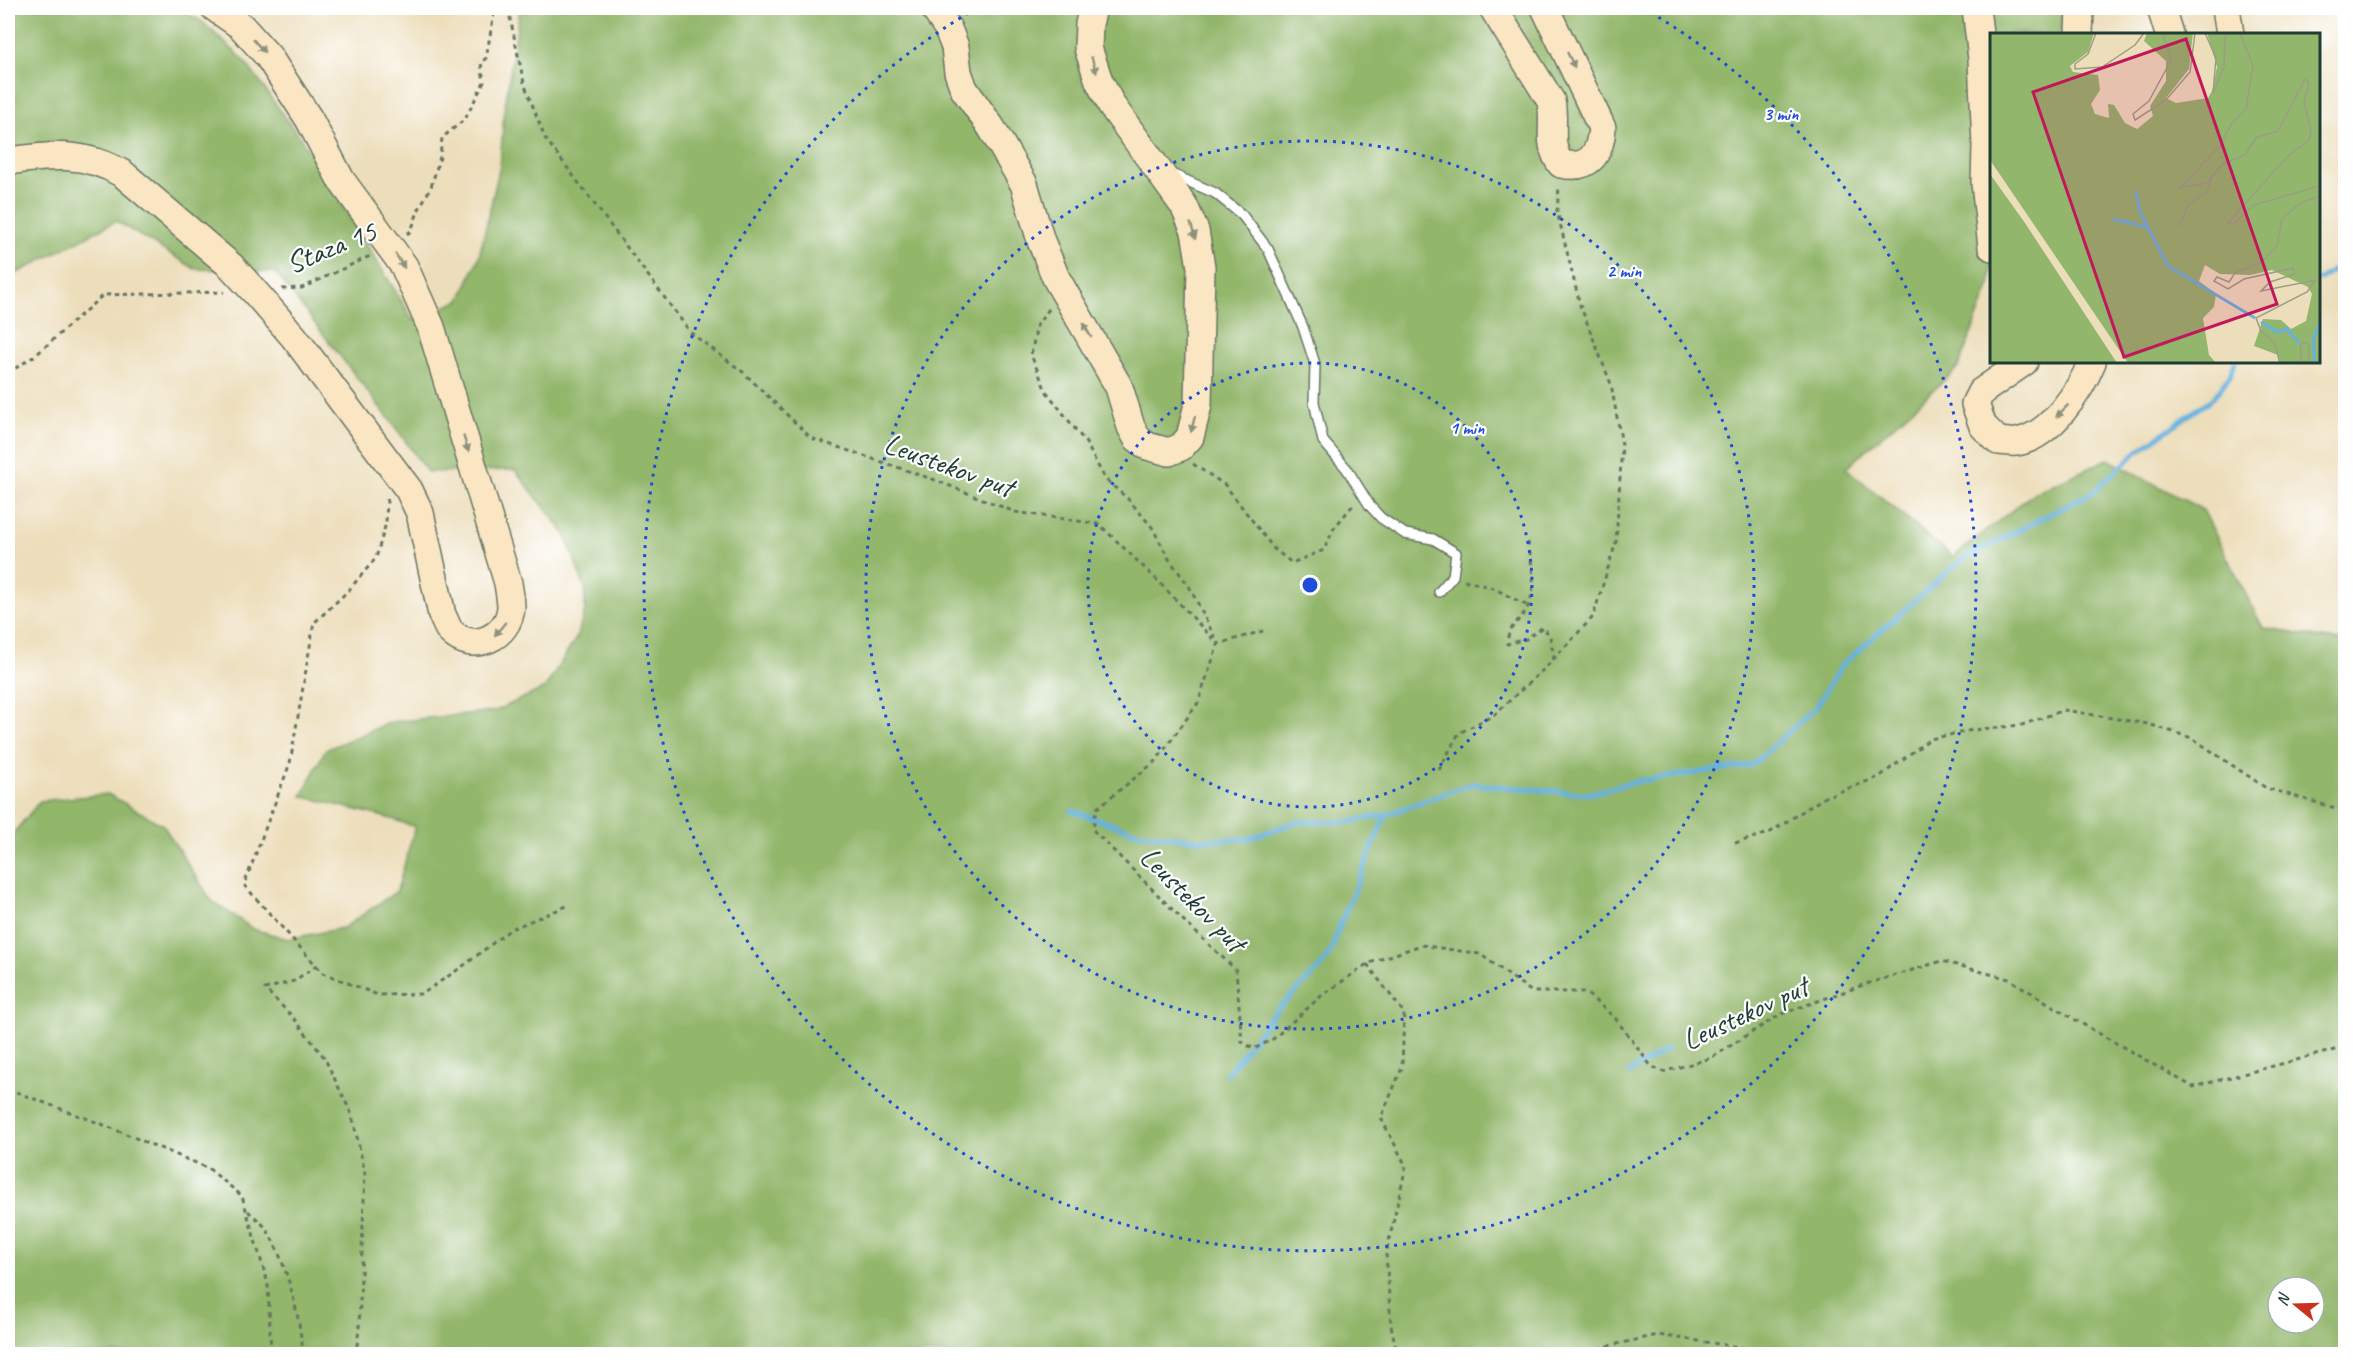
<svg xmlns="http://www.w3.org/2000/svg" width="2353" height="1362" font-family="Caveat,sans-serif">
	<rect width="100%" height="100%" fill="#fff"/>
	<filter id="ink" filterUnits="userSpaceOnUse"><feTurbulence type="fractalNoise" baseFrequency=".0167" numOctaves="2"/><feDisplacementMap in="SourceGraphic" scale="12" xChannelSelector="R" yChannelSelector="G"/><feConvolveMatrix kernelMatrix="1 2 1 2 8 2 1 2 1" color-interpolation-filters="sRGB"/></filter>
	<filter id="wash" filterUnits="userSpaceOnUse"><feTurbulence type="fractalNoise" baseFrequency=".008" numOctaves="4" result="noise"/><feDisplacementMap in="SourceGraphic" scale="24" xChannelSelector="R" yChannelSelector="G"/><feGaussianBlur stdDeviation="1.35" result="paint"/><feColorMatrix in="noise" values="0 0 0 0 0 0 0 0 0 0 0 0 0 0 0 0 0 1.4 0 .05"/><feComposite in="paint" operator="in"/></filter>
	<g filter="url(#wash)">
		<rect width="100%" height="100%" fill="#eddebb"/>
		<path fill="#92b66b" stroke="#587a50" stroke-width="1.5" fill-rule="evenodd" d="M 8,8 L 176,8 L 200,20 L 243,59 L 301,139 L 414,321 L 460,300 L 479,257 L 500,166 L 504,112 L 520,8 L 2063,8 L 2060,34 L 1992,34 L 1991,282 L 1958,368 L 1846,468 L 1953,557 L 2034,493 L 2108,459 L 2203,510 L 2263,628 L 2345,642 L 2345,1354 L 8,1354 L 8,845 L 12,835 L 40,801 L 108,794 L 163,825 L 211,900 L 253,929 L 288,939 L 343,928 L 397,891 L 415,827 L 392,819 L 302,796 L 325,750 L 391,722 L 495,711 L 545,688 L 577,637 L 585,611 L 585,588 L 564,532 L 515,470 L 427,472 L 399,432 L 275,272 L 195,269 L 116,221 L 8,278 ZM 2278,1287 L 2314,1287 L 2314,1323 L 2278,1323 Z"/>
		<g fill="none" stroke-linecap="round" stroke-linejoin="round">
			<g stroke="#66b2df" stroke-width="5">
				<polyline points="2318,280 2346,262"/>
				<polyline points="1072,811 1139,833 1199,840 1248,839 1296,822 1349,822 1386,815 1471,784 1588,794 1639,781 1752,765 1816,707 1842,665 1961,560 2093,492 2138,451 2213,398 2230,376 2235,362"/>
				<polyline points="1629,1073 1667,1049"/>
				<polyline points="1226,1075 1274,1013 1320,968 1332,949 1339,927 1386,815"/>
			</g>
		</g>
	</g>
	<g filter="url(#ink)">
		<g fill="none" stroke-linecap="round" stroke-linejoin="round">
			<g stroke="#677563" stroke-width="12">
				<polyline id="service" points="1169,173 1215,193 1242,215 1268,249 1303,327 1315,364 1314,402 1323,441 1347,469 1370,506 1381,518 1405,534 1433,539 1456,553 1453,576 1439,592"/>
			</g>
			<g stroke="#677563" stroke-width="30">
				<g id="secondary">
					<polyline points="934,8 948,29 955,47 958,72 964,89 991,127 1024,184 1041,241 1056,278 1119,387 1131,427 1137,438 1147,446 1169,452 1181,447 1190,437 1198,405 1201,267 1195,231 1184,206 1112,106 1099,81 1088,48 1089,24 1093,8"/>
					<path d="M 1493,8 L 1551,101 C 1556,123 1546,144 1561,164 C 1589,170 1600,155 1602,128 L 1545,8"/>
					<polyline points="1976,8 1982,59 1986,145 1985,183 1992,247"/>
					<polyline points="2161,8 2169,34"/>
					<polyline points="2226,8 2230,34"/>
					<polyline points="2079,34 2080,8"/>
					<path d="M 8,161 C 50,155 84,151 123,174 L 231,266 L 254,291 L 294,337 L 409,490 L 420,513 L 442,615 C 445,620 447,628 451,632 C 473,654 509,637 511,607 C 511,600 509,591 508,583 L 431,327 L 404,266 L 341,180 L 309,119 L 268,56 L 241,26 L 215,8"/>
					<path d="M 2024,362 L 1981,392 L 1975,404 L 1983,426 L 1998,441 C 2004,441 2012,443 2017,442 C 2051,436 2080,391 2092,362"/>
				</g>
			</g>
			<g stroke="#677563" stroke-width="3" stroke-dasharray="4.5 4.5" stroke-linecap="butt">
				<polyline points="508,8 524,83 545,138 691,333 743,372 811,438 935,480 1015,512 1099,524 1156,579 1218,644 1198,703 1156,761 1096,809 1093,830 1186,923 1236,970 1242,1042 1254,1049 1273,1039 1320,997 1367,964 1421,945 1480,954 1532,992 1585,992 1615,1018 1651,1066 1663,1072 1711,1058 1781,1014 1866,984 1942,961 2009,979 2079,1022 2193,1087 2346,1047"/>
				<polyline points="407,234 411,231 419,209 431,187 440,157 442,138 465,119 484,82 481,63 486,58 495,8"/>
				<polyline points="282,289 302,288 370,256"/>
				<polyline points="1049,309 1037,325 1031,355 1046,391 1086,443 1105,479 1128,499 1152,527 1169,559 1189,586 1218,644 1263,631"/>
				<polyline points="8,373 36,355 103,295 224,292"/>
				<polyline points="1193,464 1225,485 1274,549 1292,563 1324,550 1334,528 1353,505"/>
				<polyline points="387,499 386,523 376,558 348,591 314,623 290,763 244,885 323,973 378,995 422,994 466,964 511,929 567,906"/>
				<path d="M 1528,542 C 1531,563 1537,583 1529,604 C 1523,621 1508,623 1507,644 L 1526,639 L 1543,627 L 1550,636 L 1554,658"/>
				<polyline points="1464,580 1493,588 1528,606"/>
				<polyline points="1439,770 1459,733 1494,715 1545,668 1593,617 1616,542 1622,445 1611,384 1580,305 1557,211 1559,187"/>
				<polyline points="1735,843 1769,833 1825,797 1879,777 1930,739 1973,730 2022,725 2064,710 2148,724 2192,738 2266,788 2346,811"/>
				<polyline points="1367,964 1404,1013 1402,1068 1381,1118 1406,1166 1386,1254 1391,1325 1397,1354"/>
				<polyline points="317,965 294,981 265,989 292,1016 324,1057 352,1115 365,1173 359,1328 356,1354"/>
				<polyline points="8,1089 104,1125 208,1168 242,1196 268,1284 271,1354"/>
				<path d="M 248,1211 C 254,1217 263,1223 267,1230 C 287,1263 300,1317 303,1354"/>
				<polyline points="1572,1354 1658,1335 1786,1354"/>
			</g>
			<use href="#service" stroke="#fff" stroke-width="9"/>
			<use href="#secondary" stroke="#fbe6c4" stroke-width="27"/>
		</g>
		<defs><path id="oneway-solid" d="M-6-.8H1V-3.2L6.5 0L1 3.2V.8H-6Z" transform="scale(1.5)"/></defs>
		<g fill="#8d927c">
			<use href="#oneway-solid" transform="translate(259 46) rotate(48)"/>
			<use href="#oneway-solid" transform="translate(1571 60) rotate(64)"/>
			<use href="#oneway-solid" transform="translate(1094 65) rotate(72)"/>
			<use href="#oneway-solid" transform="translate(1193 231) rotate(73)"/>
			<use href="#oneway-solid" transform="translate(400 261) rotate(57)"/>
			<use href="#oneway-solid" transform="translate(1087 330) rotate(-120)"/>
			<use href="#oneway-solid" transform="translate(2062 411) rotate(135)"/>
			<use href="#oneway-solid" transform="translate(1193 424) rotate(104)"/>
			<use href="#oneway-solid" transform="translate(466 444) rotate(72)"/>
			<use href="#oneway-solid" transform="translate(500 629) rotate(129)"/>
		</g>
	</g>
	<g fill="none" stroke="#1d4ed8" stroke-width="3" stroke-dasharray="3 6">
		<circle cx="1310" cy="585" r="222"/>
		<circle cx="1310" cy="585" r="444"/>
		<path d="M1643 8A666 666 0 1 1 977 8"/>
	</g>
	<g text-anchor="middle" stroke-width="4.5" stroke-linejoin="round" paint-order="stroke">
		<g font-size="30" fill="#1f3d34" stroke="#fff">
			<text transform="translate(331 247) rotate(-22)" y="10">Staza 15</text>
			<text transform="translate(949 465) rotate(20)" y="10">Leustekov put</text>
			<text transform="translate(1193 899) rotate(45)" y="10">Leustekov put</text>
			<text transform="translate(1745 1013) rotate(-25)" y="10">Leustekov put</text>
		</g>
	</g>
	<g transform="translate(1990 33)">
		<rect width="330" height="330" fill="#eddebb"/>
		<path d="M 0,0 L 104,0 L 98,19 L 80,33 L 83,39 L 108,42 L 110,57 L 101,71 L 105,81 L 119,85 L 118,71 L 124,72 L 135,90 L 147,96 L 163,83 L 160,73 L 176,48 L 176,28 L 154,8 L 157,0 L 203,0 L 199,36 L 176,65 L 186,70 L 218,65 L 222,58 L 227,34 L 217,0 L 330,0 L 330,330 L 289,330 L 288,322 L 264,313 L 273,286 L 291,287 L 301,296 L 316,288 L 322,261 L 318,254 L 282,237 L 260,242 L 230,241 L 215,232 L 209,248 L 226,261 L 224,274 L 213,285 L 219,322 L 226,330 L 138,330 L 0,127 ZM 0,141 L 35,190 L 127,330 L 0,330 Z" fill="#92b66b"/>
		<path fill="none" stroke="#66b2df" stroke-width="3" d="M 146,158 L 150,179 L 178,233 L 265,285M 123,186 L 157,194M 271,289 L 287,299 L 297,296 L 309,310M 325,330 L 323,308 L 330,289"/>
		<path fill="none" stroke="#9b9e85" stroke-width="1.5" d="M 106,0 L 98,21 L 85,31 L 85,36 L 112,34 L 145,12 L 154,0M 173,0 L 181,27 L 159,68 L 143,81 L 145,87 L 176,67 L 200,39 L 205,0M 215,0 L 226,25 L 223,60 L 234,34 L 235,0M 250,0 L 263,32 L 256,76 L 242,90 L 229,114 L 190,155 L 216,150 L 233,131 L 255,122 L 267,104 L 288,98 L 315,46 L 319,50 L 314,69 L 321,98 L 319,107 L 298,123 L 238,190 L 244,191 L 264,172 L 330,153M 185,191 L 190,191 L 198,172 L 217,159 L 222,144M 290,330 L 284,309 L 271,298 L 266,285 L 317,259 L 326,247 L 271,258 L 280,249 L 305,241 L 303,235 L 254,246 L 238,256 L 224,248 L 227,244 L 239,249 L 245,240 L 272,229 L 287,213 L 292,186 L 310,170 L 330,163M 312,330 L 310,313 L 314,309 L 319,312 L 319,330"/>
		<path fill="#c2185b" fill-opacity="0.15" stroke="#c2185b" stroke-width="3" d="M 196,6 L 287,271 L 134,324 L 43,59 Z"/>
		<rect width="330" height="330" fill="none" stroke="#1f3d34" stroke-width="3"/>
	</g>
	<circle cx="1310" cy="585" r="9" fill="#1d4ed8" stroke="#fff" stroke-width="3"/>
	<g font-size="18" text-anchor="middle" font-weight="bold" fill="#1d4ed8" stroke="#fff" stroke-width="4.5" stroke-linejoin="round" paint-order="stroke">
		<text x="1781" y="120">3 min</text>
		<text x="1624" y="277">2 min</text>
		<text x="1467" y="434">1 min</text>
	</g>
	<rect width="2353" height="1362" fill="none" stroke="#fff" stroke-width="30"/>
	<g transform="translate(2296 1305) rotate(289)"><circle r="28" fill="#ffffff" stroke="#a5b1ae" stroke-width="1.5"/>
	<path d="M0-4.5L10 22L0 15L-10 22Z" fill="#c8321e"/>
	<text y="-9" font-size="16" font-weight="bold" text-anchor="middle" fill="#1f3d34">N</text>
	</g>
</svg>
